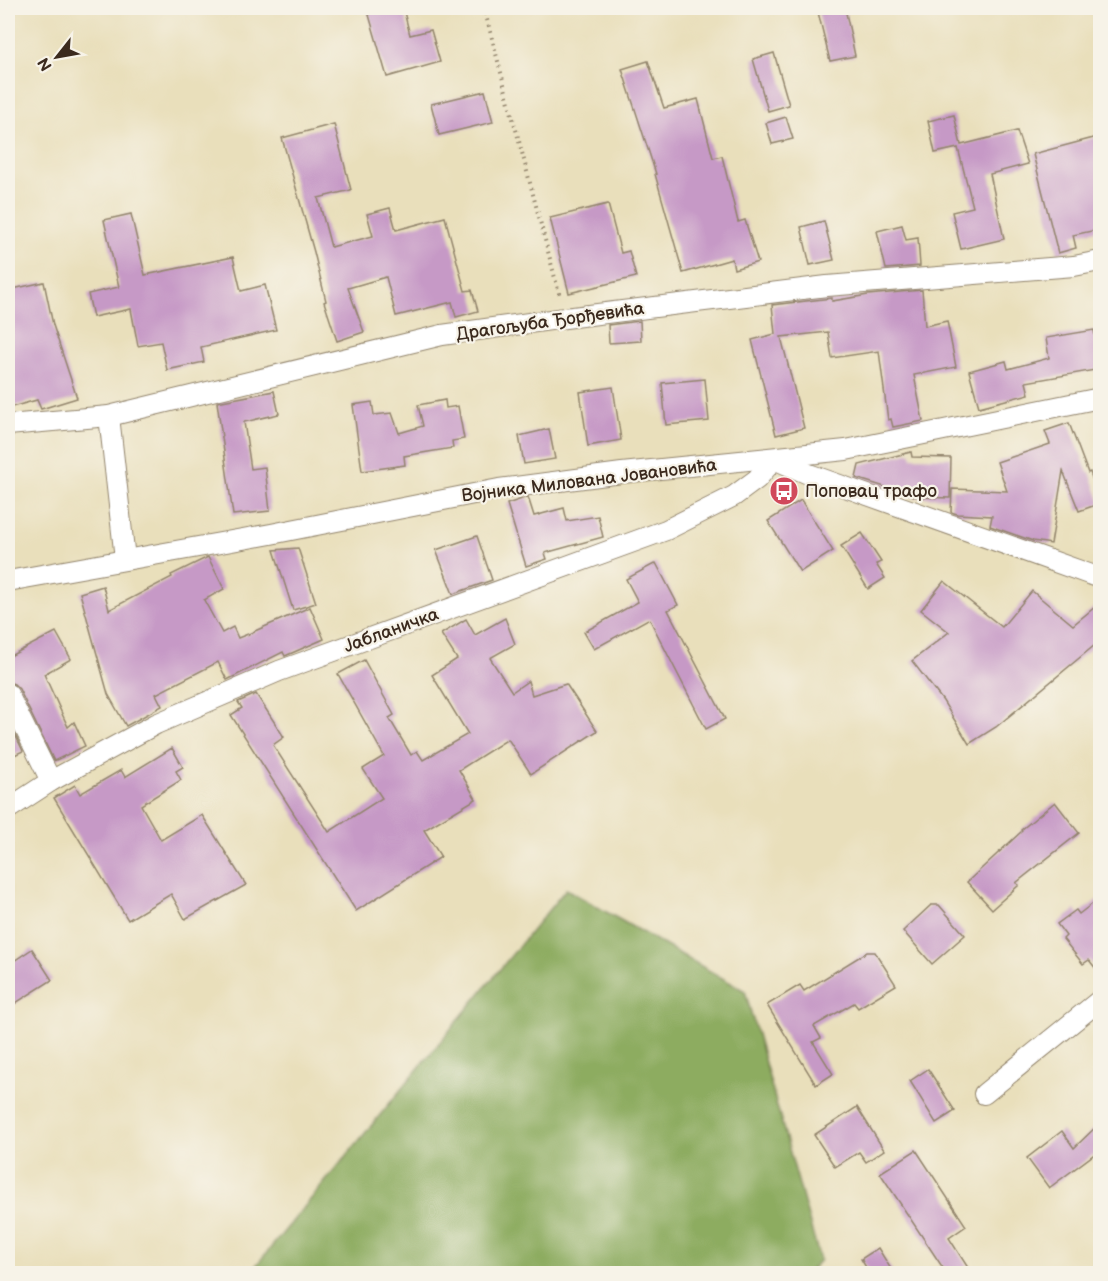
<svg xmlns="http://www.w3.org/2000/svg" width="1108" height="1281" font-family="'Balsamiq Sans',sans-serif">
	<rect width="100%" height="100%" fill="#f7f3e8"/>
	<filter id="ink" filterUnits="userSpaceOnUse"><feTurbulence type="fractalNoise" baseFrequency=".0167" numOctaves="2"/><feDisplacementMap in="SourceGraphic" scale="12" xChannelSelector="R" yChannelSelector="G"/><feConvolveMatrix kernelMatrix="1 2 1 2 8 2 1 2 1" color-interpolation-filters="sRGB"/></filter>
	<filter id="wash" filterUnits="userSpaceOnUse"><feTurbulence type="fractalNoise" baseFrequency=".008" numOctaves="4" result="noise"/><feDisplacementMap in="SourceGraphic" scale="24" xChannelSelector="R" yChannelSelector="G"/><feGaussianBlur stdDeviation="1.35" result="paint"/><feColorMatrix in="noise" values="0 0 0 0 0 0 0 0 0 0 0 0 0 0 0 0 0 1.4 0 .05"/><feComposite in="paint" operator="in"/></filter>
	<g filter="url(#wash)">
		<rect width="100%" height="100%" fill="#e9dfbb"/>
		<polygon fill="#8dac60" stroke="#646b3f" stroke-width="1.5" points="566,889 745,991 820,1260 807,1274 250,1273"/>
		<g id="blocks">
			<g fill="#c699c6">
				<polygon points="367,8 403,8 410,35 431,30 440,62 387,77"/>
				<polygon points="817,8 845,8 855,56 830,61"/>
				<polygon points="774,53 789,105 768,111 753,59"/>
				<polygon points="648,61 664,108 698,99 713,158 722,156 738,222 745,220 758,262 734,269 732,259 683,273 655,174 656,174 622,69"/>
				<polygon points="485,91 493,122 439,135 431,104"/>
				<polygon points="954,115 961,145 1017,131 1028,164 990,174 1004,239 961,249 952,212 973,207 958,148 935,153 928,121"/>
				<polygon points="786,117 793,139 772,144 766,123"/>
				<polygon points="334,124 351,190 318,198 331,247 373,236 367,214 390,208 396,230 445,217 465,291 472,290 478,311 456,317 452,302 396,316 386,277 348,288 364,332 337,341 324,302 326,301 314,252 282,138"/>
				<polygon points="1101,136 1101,229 1073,235 1076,248 1058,253 1033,154"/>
				<polygon points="608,204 621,253 629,251 636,277 569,293 550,218"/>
				<polygon points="131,214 145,275 233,257 241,291 265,285 276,330 201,347 204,362 167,370 161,342 138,346 131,309 93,317 88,294 119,287 104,220"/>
				<polygon points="824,221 834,260 810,265 801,227"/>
				<polygon points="902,225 906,240 918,238 920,266 886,269 877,231"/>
				<polygon points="44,282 53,325 77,398 41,409 37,400 8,408 8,290"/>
				<polygon points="922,290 925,326 947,321 956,367 914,375 923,421 893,427 891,419 888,420 879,351 832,358 828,332 781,337 804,428 776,435 752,340 775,334 772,305 832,298 832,301 868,295"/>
				<polygon points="640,321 641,341 609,343 608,325"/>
				<polygon points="1094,330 1101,369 1026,382 1029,394 979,407 969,371 1006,361 1008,369 1049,358 1046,338"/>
				<polygon points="705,379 709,421 666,425 662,383"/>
				<polygon points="613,387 621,440 588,446 580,392"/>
				<polygon points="274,391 279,414 244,422 251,469 265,467 270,511 233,515 217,402"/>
				<polygon points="445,400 446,408 458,406 464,439 452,441 453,448 404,456 405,465 362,471 353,405 372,402 374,415 392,413 399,433 423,426 418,405"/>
				<polygon points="1069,423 1088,473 1090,472 1101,503 1079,511 1063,471 1051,544 1033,541 990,526 992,516 957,514 951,512 952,489 1007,491 997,462 1050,444 1045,431"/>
				<polygon points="549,429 555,459 524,464 519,436"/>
				<polygon points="911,452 912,457 951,458 950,498 917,497 856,478 859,465"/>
				<polygon points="528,497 534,516 564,508 567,521 598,516 603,537 545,553 547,559 526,566 507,504"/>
				<polygon points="801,500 833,551 800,572 768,521"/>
				<polygon points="862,533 881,562 876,564 885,578 868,589 841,546"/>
				<polygon points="477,536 492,580 453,594 436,550"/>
				<polygon points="298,548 316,603 293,610 274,550"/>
				<polygon points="208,557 224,589 204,600 222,633 233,627 238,638 248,634 249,636 248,634 310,607 324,639 285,656 283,652 227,680 218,662 156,694 162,706 126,726 108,694 80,593 103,586 109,610 172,577 171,575"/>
				<polygon points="656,563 678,605 668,610 725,719 706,729 650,620 648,619 594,649 584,632 638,602 626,579"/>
				<polygon points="944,581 1002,627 1032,591 1073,625 1101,602 1101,640 996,727 969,744 943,701 912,661 949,632 921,610"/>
				<polygon points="505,618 515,644 490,658 512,692 528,681 532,695 566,684 597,731 531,774 508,739 459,770 476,799 424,830 441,857 356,911 231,715 242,708 238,702 256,694 284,737 273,745 329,832 382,798 363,769 384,756 338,674 364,660 394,715 389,718 411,755 417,751 423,760 468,734 432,675 457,659 441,634 466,619 475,635"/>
				<polygon points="56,632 71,659 44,674 68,727 74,722 85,746 54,761 19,689 14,684 8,682 8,657"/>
				<polygon points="8,720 23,751 8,758"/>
				<polygon points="172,748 183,767 176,771 181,780 141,805 161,840 202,815 246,885 185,919 171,894 128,920 54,798 75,785 80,794 121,770 125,777"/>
				<polygon points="1055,802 1079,833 1016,883 1019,885 992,909 967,882 1022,831 1021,830"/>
				<polygon points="1101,897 1101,975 1089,960 1083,964 1063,939 1066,936 1057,924 1076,910 1079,914"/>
				<polygon points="931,905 939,905 965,935 932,964 903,931"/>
				<polygon points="32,949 52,980 8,1008 8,965"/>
				<polygon points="867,952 875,952 896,985 858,1008 854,1003 814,1026 821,1038 813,1042 833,1074 816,1085 767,1005 800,985 804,991"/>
				<polygon points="928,1069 955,1111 936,1123 910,1081"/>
				<polygon points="857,1107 884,1150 866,1162 859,1152 835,1167 814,1135"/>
				<polygon points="1101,1122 1101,1149 1049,1188 1027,1158 1062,1131 1074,1148"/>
				<polygon points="916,1150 966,1226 949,1238 972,1274 947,1274 880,1173"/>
				<polygon points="878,1248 894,1274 870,1274 861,1259"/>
			</g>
		</g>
	</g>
	<g filter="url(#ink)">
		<use href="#blocks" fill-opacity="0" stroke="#92846c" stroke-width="1.5"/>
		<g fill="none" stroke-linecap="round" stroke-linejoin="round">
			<g stroke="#92846c" stroke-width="22">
				<g id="street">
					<polyline points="109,416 125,559"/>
					<polyline points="8,425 109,416 442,335 565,318 827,286 1074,266 1100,261"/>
					<polyline points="774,459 806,473 1100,578"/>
					<polyline points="8,581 271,534 499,489 622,473 846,450 1100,398"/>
					<polyline points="8,694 51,781"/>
					<polyline points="8,809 51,781 156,724 279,671 666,530 734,496 757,479 774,459"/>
					<polyline points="984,1094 1100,1000"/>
				</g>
			</g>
			<polyline stroke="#92846c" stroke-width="4" stroke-dasharray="1.5 4.5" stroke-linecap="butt" points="484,8 560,297"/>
			<use href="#street" stroke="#fff" stroke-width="20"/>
		</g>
	</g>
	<defs>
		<g id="bus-disc" transform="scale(1.5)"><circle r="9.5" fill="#d1495b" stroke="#f7f3e8"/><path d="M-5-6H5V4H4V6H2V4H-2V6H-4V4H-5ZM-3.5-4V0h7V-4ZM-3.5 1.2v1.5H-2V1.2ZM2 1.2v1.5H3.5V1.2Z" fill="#fff"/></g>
	</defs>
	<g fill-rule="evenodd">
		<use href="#bus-disc" x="784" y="491"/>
	</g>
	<g text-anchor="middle" stroke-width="4.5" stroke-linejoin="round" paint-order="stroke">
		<g font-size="18" fill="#3b2a1e" stroke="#f7f3e8">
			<text transform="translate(550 321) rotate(-8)" y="6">Драгољуба Ђорђевића</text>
			<text transform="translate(589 480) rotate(-7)" y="6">Војника Милована Јовановића</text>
			<text transform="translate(391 630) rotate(-20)" y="6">Јабланичка</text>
		</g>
		<g font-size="18" fill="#3b2a1e" stroke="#f7f3e8" text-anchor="start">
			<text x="805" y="497">Поповац трафо</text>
		</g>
	</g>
	<rect width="1108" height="1281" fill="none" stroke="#f7f3e8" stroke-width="30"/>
	<g transform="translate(57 57) rotate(239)" stroke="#f7f3e8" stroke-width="4.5" paint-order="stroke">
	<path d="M0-4.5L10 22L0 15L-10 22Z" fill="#3b2a1e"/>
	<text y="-9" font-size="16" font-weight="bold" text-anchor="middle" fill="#3b2a1e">N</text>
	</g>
</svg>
